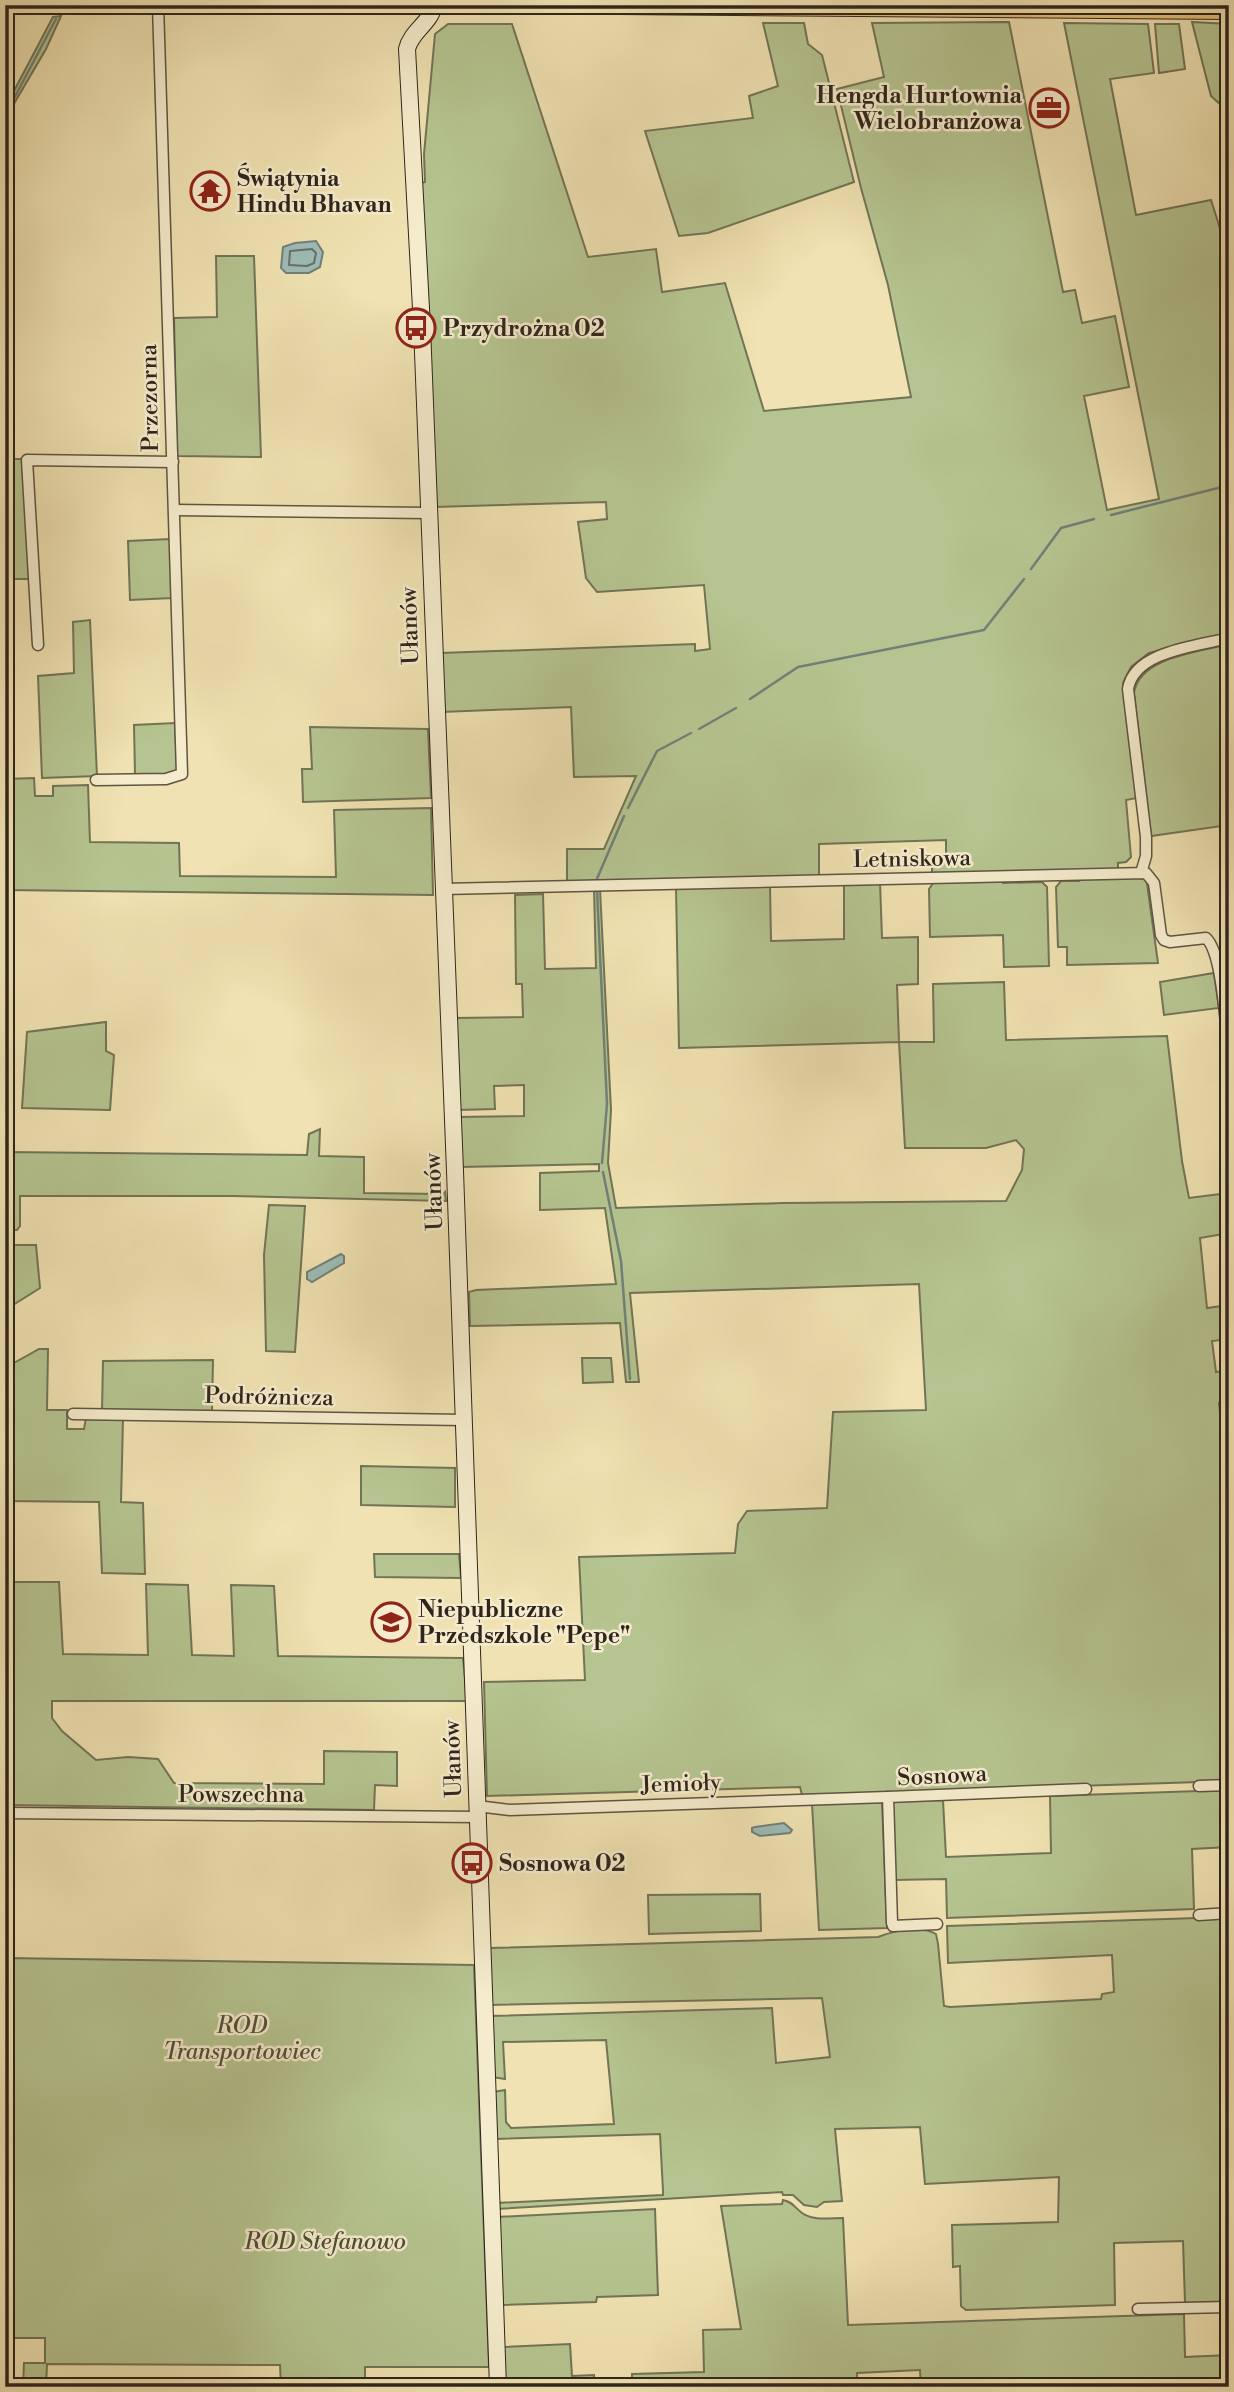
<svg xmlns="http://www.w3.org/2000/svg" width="1234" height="2392" font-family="'Libre Bodoni',serif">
	<rect width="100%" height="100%" fill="#f0e2b2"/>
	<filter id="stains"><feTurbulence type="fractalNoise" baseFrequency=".00286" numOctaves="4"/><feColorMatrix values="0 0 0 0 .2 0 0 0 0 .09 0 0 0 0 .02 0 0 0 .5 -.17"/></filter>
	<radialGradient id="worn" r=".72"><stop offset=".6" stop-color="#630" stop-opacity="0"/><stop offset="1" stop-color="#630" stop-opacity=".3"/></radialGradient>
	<g fill="#b5c490" stroke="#727456" stroke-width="2">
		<polygon points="61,16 46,49 5,119 5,108 53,17"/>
		<polygon points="1009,22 1063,292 1075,290 1082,323 1115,316 1129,387 1084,396 1107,510 1159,499 1064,23 1148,24 1154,73 1110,79 1136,215 1211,200 1229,257 1229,634 1149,653 1131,667 1123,683 1137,798 1126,800 1131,857 1126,862 1118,863 1118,870 932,875 932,861 946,861 946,840 819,844 819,878 567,883 567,849 604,849 636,776 574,777 571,707 442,712 441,653 695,644 695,651 710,649 704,585 597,592 586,578 578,522 607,519 606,502 435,507 421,183 425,182 424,154 435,34 448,24 512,24 588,257 656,249 662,292 725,283 764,411 911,397 888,285 861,188 837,89 884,77 872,23"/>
		<polygon points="1192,22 1229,24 1229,103 1222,106 1211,96"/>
		<polygon points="763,23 804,23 808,44 822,55 854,182 708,233 679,236 645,131 753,118 749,96 778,86"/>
		<polygon points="1155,24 1179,24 1185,69 1159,73"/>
		<polygon points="216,256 254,256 261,457 177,456 174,318 217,317"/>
		<polygon points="5,459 22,459 31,579 5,579"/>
		<polygon points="170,539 172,598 130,600 128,541"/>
		<polygon points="90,620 97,776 42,778 38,676 74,673 73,622"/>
		<path d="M 1229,644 L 1229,825 L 1151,836 L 1134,693 C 1139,657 1199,652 1229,644 Z"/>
		<polygon points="175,723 177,770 172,774 135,775 134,725"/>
		<polygon points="310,727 428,729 431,798 303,802 302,769 312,769"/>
		<polygon points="34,778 35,796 53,796 53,786 88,785 90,842 179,843 180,876 336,877 334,810 431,808 433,895 5,890 5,779"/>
		<polygon points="1146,876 1158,963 1067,965 1067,947 1058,947 1056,887 1061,881 1079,881 1080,877"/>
		<polygon points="1002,879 1003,883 1042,882 1047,887 1049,966 1004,967 1003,935 930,937 929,889 934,882"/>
		<polygon points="880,882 882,938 918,937 918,984 897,985 899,1042 934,1042 933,984 1004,982 1006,1040 1167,1036 1182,1161 1189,1198 1229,1193 1229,1233 1200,1238 1207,1308 1229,1305 1229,1339 1212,1341 1216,1372 1229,1370 1229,1401 1219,1403 1222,1433 1229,1432 1229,1781 802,1795 800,1787 487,1796 484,1682 585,1680 579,1557 735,1553 738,1524 747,1511 827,1508 833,1412 926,1410 919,1284 630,1293 639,1382 626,1382 620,1323 470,1326 469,1292 476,1290 616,1284 605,1208 540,1210 540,1173 599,1171 599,1164 460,1167 458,1117 524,1116 524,1085 494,1086 495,1109 458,1110 455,1018 523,1017 522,984 516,984 515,895 543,894 545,969 596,968 594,889 600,889 611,1110 608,1163 616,1208 783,1203 1006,1201 1022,1170 1024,1149 1016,1140 986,1148 905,1148 899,1042 679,1048 676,888 770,886 771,941 844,939 844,883"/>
		<polygon points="1214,973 1219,1008 1164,1015 1160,982"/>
		<polygon points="106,1022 106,1051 114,1055 110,1110 22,1108 27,1032"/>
		<polygon points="320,1129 319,1156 364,1157 364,1193 443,1194 445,1192 446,1201 232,1196 20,1196 20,1226 17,1230 5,1230 5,1152 307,1155 309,1134"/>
		<polygon points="269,1205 305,1206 295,1352 266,1351 264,1255"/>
		<polygon points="5,1245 36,1245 40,1288 5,1310"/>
		<polygon points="39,1349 48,1349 47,1410 67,1410 67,1429 84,1429 86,1418 123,1419 121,1502 143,1503 145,1574 102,1573 99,1502 5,1501 5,1368"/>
		<polygon points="582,1358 611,1358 613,1382 583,1383"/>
		<polygon points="213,1360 212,1412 102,1411 103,1361"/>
		<polygon points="361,1466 455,1468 455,1507 361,1505"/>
		<polygon points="374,1554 459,1554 461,1578 375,1577"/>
		<polygon points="5,1582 59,1582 63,1654 148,1655 146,1584 188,1585 192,1655 234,1656 231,1585 274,1586 278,1656 463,1658 467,1701 52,1701 52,1718 62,1731 96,1760 128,1757 158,1759 174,1783 324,1784 324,1751 397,1752 397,1786 375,1785 374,1810 5,1805"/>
		<polygon points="1229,1790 1229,1847 1192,1849 1194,1909 947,1918 946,1879 894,1880 891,1801 943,1800 946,1857 1051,1853 1050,1796"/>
		<polygon points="882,1801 887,1928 819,1930 812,1804"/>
		<polygon points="760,1894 761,1931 649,1934 648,1895"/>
		<path d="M 1229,1917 L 1229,2302 L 1185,2303 L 1183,2241 L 1114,2243 L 1115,2305 L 966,2310 L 961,2306 L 960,2266 L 953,2267 L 952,2225 L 1058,2222 L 1059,2177 L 925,2184 L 920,2127 L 835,2129 L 842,2201 L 824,2202 L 817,2207 L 804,2205 L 793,2195 L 783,2195 L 782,2192 L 497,2209 L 497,2203 L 663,2195 L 663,2191 L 660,2134 L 495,2139 L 493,2092 L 505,2090 L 506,2122 L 511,2128 L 614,2124 L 606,2040 L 503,2042 L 505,2079 L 492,2077 L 490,2016 L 772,2008 L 776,2063 L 830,2057 L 822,1998 L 490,2005 L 489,1948 L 878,1937 C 893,1931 922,1925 936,1934 L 938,1944 L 944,2006 L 950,2007 L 1101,1999 L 1102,1994 L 1114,1992 L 1112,1955 L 948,1963 L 947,1926 Z"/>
		<polygon points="5,1958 474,1965 489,2367 365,2367 365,2387 281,2387 280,2365 47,2364 46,2387 23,2387 24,2363 45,2363 45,2338 8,2338 8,2312 5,2311"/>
		<path d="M 783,2200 C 793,2202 794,2207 802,2213 C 813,2221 830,2218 843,2218 L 848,2325 L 1184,2314 L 1185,2357 L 1229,2355 L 1229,2378 L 1200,2386 L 1165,2387 L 921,2387 L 920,2370 L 857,2373 L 857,2387 L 632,2387 L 632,2374 L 704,2372 L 703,2330 L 741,2329 L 721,2206 L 782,2204 Z"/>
		<polygon points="655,2209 658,2295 597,2297 596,2302 501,2305 497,2217"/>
		<polygon points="570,2344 572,2376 594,2375 594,2387 504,2387 502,2347"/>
	</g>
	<g fill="#9ebcb7" stroke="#728079" stroke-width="2">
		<polygon points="316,241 323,252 320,267 309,273 286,273 281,268 283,247 295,243"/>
		<polygon points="341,1254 344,1256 344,1263 312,1282 307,1279 307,1272"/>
		<polygon points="784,1823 792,1830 790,1833 760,1836 752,1832 752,1828 755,1827"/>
	</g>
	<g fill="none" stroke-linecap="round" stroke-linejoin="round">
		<polygon stroke="#66706a" stroke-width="2" points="312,249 316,253 314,263 307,266 289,265 290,251"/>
		<g stroke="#728079" stroke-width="2.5">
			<polyline points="10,106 56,19"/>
			<polyline points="1111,515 1218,488 1229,483"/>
			<polyline points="1031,569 1061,528 1094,519"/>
			<polyline points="750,699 798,667 984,630 1024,579"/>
			<polyline points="699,729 736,708"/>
			<polyline points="628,808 657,751 691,733"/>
			<polyline points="596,881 624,816"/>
			<polyline points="597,890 607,1104 602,1163"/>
			<polyline points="603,1172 621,1261 630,1379"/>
		</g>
		<g stroke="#5f5442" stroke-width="13">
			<g id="street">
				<polyline points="175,510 428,513"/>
				<polyline points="38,645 27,460 173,462"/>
				<polyline points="96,780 166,779 182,774 158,5"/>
				<path d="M 1141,873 L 1146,856 L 1146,837 L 1128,689 C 1134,651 1197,646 1229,638"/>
				<path d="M 443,889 L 1146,873 L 1154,883 L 1161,935 L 1164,940 L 1170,942 L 1206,938 C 1223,953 1226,1032 1229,1057"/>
				<polyline points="73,1414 464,1420"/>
				<polyline points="1199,1786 1229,1785"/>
				<polyline points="477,1806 510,1810 888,1797"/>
				<polyline points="5,1813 477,1817"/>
				<polyline points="1199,1915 1229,1913"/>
				<polyline points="937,1924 893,1926 892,1923 888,1797 1086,1789"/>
				<polyline points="1138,2309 1229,2307"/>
			</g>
		</g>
		<g stroke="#2f251d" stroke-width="18">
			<path id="secondary" d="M 434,5 C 431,23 411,31 407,49 L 422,327 L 455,1171 L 498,2387"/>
		</g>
		<g stroke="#2f251d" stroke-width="20">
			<polyline id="primary" points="619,5 1229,10"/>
		</g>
		<use href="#street" stroke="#f5eccd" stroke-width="10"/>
		<use href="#secondary" stroke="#f5eccd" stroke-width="16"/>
		<use href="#primary" stroke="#e8c179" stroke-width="18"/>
	</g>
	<defs>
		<g id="office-ring" transform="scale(2.0125)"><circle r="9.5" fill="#f5eccd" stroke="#8f2418" stroke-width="1.5"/><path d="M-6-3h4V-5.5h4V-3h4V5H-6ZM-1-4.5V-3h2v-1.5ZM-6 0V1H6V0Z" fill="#8f2418"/></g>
		<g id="temple-ring" transform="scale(2.0125)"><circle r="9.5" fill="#f5eccd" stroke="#8f2418" stroke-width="1.5"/><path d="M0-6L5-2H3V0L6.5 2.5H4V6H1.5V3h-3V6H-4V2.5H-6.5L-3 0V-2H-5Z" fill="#8f2418"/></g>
		<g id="bus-ring" transform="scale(2.0125)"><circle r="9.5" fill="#f5eccd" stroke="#8f2418" stroke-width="1.5"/><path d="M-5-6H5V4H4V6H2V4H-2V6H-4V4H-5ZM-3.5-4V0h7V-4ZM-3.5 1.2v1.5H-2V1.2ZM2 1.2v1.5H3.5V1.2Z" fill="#8f2418"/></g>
		<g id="school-ring" transform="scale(2.0125)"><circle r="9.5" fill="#f5eccd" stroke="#8f2418" stroke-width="1.5"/><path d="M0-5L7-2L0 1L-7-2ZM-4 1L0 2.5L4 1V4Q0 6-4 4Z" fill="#8f2418"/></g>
	</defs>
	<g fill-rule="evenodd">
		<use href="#office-ring" x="1049" y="108"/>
		<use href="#temple-ring" x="210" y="191"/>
		<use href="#bus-ring" x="416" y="328"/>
		<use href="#school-ring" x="391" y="1622"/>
		<use href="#bus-ring" x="472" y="1863"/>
	</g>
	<g text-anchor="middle" stroke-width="5" stroke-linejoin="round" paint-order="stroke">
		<g font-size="23" font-weight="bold" fill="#2f251d" stroke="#f5eccd" text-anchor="start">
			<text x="1022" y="103" text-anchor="end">Hengda Hurtownia<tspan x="1022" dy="26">Wielobranżowa</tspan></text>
			<text x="237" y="186">Świątynia<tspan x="237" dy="26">Hindu Bhavan</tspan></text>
			<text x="443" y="336">Przydrożna 02</text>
			<text x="418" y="1617">Niepubliczne<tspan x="418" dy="26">Przedszkole "Pepe"</tspan></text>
			<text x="499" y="1871">Sosnowa 02</text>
		</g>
		<g font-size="23" fill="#2f251d" stroke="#f5eccd">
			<text transform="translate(149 398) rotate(-91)" y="8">Przezorna</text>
			<text transform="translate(409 626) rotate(-92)" y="8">Ułanów</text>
			<text transform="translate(912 858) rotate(-1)" y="8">Letniskowa</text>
			<text transform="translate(433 1192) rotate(-92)" y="8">Ułanów</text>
			<text transform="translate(269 1396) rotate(1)" y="8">Podróżnicza</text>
			<text transform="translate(452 1759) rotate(-92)" y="8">Ułanów</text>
			<text transform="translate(942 1775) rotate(-3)" y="8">Sosnowa</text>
			<text transform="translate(681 1783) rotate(-2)" y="8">Jemioły</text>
			<text x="241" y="1802">Powszechna</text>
		</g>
		<g font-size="23" font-style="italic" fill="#504d3a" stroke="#f5eccd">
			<text x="242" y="2033">ROD<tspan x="242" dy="26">Transportowiec</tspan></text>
			<text x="325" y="2249">ROD Stefanowo</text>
		</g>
	</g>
	<rect width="1234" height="2392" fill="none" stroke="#f0e2b2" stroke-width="28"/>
	<rect x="7" y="7" width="1220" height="2378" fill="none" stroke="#2f251d" stroke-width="3.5"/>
	<rect x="14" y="14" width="1206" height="2364" fill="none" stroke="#2f251d" stroke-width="2"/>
	<rect width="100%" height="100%" filter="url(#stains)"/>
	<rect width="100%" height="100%" fill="url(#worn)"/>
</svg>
